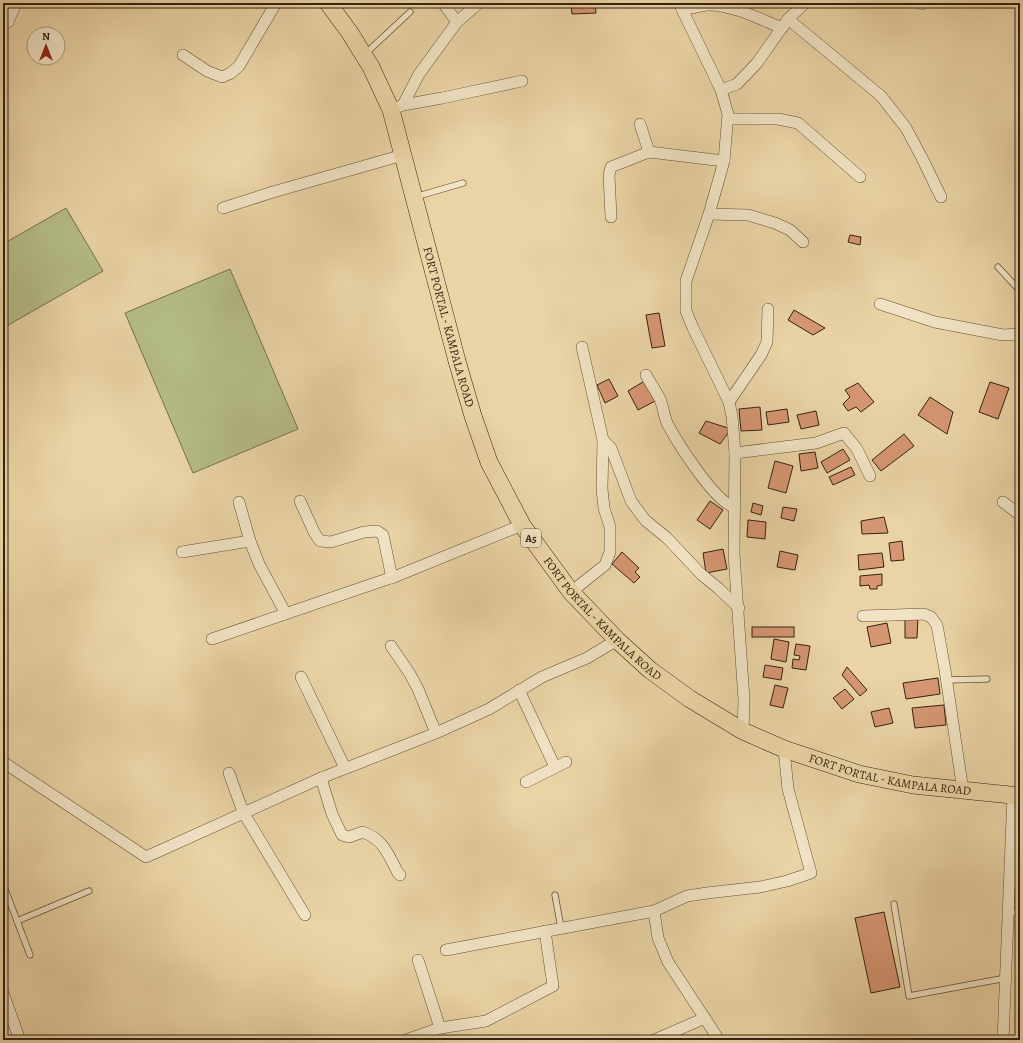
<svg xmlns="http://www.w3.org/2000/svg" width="1023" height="1043" font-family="Alegreya,serif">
	<rect width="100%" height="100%" fill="#ead4a5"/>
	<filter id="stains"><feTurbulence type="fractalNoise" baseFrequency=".005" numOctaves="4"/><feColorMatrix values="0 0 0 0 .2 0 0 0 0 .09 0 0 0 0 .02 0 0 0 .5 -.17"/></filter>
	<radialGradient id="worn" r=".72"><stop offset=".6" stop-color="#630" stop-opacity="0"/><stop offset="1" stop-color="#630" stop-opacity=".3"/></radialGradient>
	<g fill="#b5bd87" stroke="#74704d">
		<polygon points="66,208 103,271 3,328 3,244"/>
		<polygon points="230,269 298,429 193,473 125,313"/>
	</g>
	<g fill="#d69672" stroke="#332213">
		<polygon points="571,3 595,3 596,13 572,14"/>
		<polygon points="850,235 861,237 860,245 848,242"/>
		<polygon points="794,310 825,328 813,335 788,320"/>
		<polygon points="659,313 665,346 652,348 646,315"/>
		<polygon points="609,379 618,396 605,403 597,385"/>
		<polygon points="646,380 657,400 638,410 628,391"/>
		<polygon points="990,382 1009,388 998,419 979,412"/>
		<polygon points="858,383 874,402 861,412 856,407 848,411 843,404 850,397 845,390"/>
		<polygon points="930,397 953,412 947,434 918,415"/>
		<polygon points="760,407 762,430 741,431 739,409"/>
		<polygon points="787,409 789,422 768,425 766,412"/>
		<polygon points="816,411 819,425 801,429 797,415"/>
		<polygon points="706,421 731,429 720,444 699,433"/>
		<polygon points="904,434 914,446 881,471 872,460"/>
		<polygon points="843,449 850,460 827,473 821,462"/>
		<polygon points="815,452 818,468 801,471 799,454"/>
		<polygon points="775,461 793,466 786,493 768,488"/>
		<polygon points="851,467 855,475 833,485 829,477"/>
		<polygon points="710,501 723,510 710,529 697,520"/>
		<polygon points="753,503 763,506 761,515 751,512"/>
		<polygon points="783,507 797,509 794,521 781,518"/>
		<polygon points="884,517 888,533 862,534 861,521"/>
		<polygon points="748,520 766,522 765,539 747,537"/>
		<polygon points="902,541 904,560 891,561 889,543"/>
		<polygon points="723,549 727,569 706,573 703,553"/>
		<polygon points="780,551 798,555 795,570 777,567"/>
		<polygon points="622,552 639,568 635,572 640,577 634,583 612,564"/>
		<polygon points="882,553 884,567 859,570 858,555"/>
		<polygon points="882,574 882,585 877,586 877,589 870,589 869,585 860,586 860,576"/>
		<polygon points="905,617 918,617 917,638 905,638"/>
		<polygon points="887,623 891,643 871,647 867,627"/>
		<rect x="752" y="627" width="42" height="10"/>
		<polygon points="774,639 789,642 786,662 771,659"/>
		<polygon points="796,644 810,646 806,670 792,668 793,659 799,660 800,656 794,655"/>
		<polygon points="765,665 783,668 781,680 763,677"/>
		<polygon points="847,667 867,690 860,696 842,675"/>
		<polygon points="938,678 940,694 906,699 903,683"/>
		<polygon points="775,685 788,688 783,708 770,705"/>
		<polygon points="845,689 854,699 842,709 833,698"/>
		<polygon points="944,705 946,725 915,728 912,708"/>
		<polygon points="889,708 893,723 875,727 871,712"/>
		<polygon points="884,912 900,987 871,993 855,918"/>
	</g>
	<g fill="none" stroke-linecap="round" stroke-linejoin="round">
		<g stroke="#614e38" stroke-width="7">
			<g id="service">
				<polyline points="365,54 410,12"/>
				<polyline points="415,197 463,183"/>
				<polyline points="998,267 1020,291"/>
				<polyline points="947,680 987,679"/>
				<polyline points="3,884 30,955"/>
				<polyline points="555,895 561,928"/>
				<polyline points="894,904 909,996 1006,978"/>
				<polyline points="1008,912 1020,913"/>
				<polyline points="17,921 89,891"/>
			</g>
		</g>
		<g stroke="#614e38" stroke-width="12">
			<g id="minor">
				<polyline points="443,3 457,22"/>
				<polyline points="679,3 721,90 728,114 724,161 709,214 686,281 686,311 693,328 729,402 732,416 735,453 734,554 744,700 743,731"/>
				<polyline points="919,3 921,4"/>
				<path d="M 683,10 C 691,8 699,6 707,5 C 731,4 760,19 782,28"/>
				<polyline points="788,19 881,96 906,128 922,158 941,197"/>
				<polyline points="8,22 16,3"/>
				<polyline points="183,55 207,71 222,77 231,73 239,66 276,3"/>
				<polyline points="721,90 737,84 757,63 788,19 805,3"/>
				<polyline points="403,105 442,98 522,81"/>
				<polyline points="391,110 403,105 419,74 457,22 479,3"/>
				<polyline points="728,119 778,119 798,123 860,177"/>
				<polyline points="640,124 649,152"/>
				<polyline points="223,208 273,192 403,155"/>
				<polyline points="709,214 748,215 775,223 790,230 803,242"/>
				<polyline points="611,217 609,175 611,167 649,152 724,161"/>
				<polyline points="880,304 935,322 1003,335 1020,334"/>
				<path d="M 646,375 C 650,383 656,391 660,399 C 663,407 664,415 667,423 C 677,442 714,501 734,507"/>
				<polyline points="729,402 761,355 767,342 768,309"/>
				<polyline points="603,440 611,448 631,501 645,520 667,538 701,574 718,588 739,608"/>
				<polyline points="735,453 816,443 844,433 857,449 870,476"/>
				<polyline points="300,501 314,532 320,541 331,542 364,532 377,531 383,535 392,578"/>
				<polyline points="239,502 250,541 259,564 286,614"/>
				<polyline points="1003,502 1020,515"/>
				<polyline points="182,552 250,541"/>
				<polyline points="571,592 605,565 610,552 610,527 604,508 602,489 603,440 582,347"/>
				<polyline points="863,616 924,614 931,617 937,625 945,670 963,791"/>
				<polyline points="212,639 399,575 522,525"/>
				<polyline points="391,646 410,674 418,689 436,733"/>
				<polyline points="301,677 345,768"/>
				<polyline points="519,690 555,767"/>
				<polyline points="3,762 146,857 321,778 436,733 489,709 542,677 587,658 617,640"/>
				<polyline points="229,773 243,812 305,915"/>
				<path d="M 321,778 L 332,814 L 342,835 L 349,837 L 363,832 C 384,840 388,854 398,873 L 400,875"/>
				<polyline points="526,782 566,762"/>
				<polyline points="654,911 658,938 668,962 719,1040"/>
				<polyline points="446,950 654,911 687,896 707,893 760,887 787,881 811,873 788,789 784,749"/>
				<polyline points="418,960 440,1028"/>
				<polyline points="3,993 20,1040"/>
				<polyline points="406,1040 440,1028 486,1021 553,986 545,931"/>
				<polyline points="654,1040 705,1018"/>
				<polyline points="1003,1040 1013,795"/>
			</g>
		</g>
		<g stroke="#332213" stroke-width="18">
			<g id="primary">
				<path id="s1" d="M 328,3 L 350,33 L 371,67 L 391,110 L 457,361 L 473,416 L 489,462 L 522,525 L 571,592 L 617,640 L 650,670 L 690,699 L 743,731 L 784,749 L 859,774 L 913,785 L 1020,796"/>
			</g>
		</g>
		<use href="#service" stroke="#f1e3c4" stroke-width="5.5"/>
		<use href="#minor" stroke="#f1e3c4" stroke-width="11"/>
		<use href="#primary" stroke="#ead4a5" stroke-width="17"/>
	</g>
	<g text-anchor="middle" stroke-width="3" stroke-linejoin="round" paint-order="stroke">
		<rect fill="#f1e3c4" stroke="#6c5c48" stroke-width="1" x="521" y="529" width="20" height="18" rx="3"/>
		<g font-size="11" font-weight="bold" fill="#332213">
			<text x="531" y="542">A5</text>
		</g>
		<g font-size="12" fill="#332213" stroke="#f1e3c4">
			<text dy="4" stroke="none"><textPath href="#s1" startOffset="349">FORT PORTAL - KAMPALA ROAD</textPath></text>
			<text dy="4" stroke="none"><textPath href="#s1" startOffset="685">FORT PORTAL - KAMPALA ROAD</textPath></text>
			<text dy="4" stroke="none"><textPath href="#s1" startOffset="1021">FORT PORTAL - KAMPALA ROAD</textPath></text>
		</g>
	</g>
	<rect width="1023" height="1043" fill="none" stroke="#ead4a5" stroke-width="16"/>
	<rect x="4" y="4" width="1015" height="1035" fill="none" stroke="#332213" stroke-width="2"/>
	<rect x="8" y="8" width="1007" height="1027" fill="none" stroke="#332213"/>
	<g transform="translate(46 46)"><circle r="19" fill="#f1e3c4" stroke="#a5967d"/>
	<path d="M0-3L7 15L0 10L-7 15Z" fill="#8f2418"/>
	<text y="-6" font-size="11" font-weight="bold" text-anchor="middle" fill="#332213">N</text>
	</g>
	<rect width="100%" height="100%" filter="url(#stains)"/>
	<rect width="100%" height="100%" fill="url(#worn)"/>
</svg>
